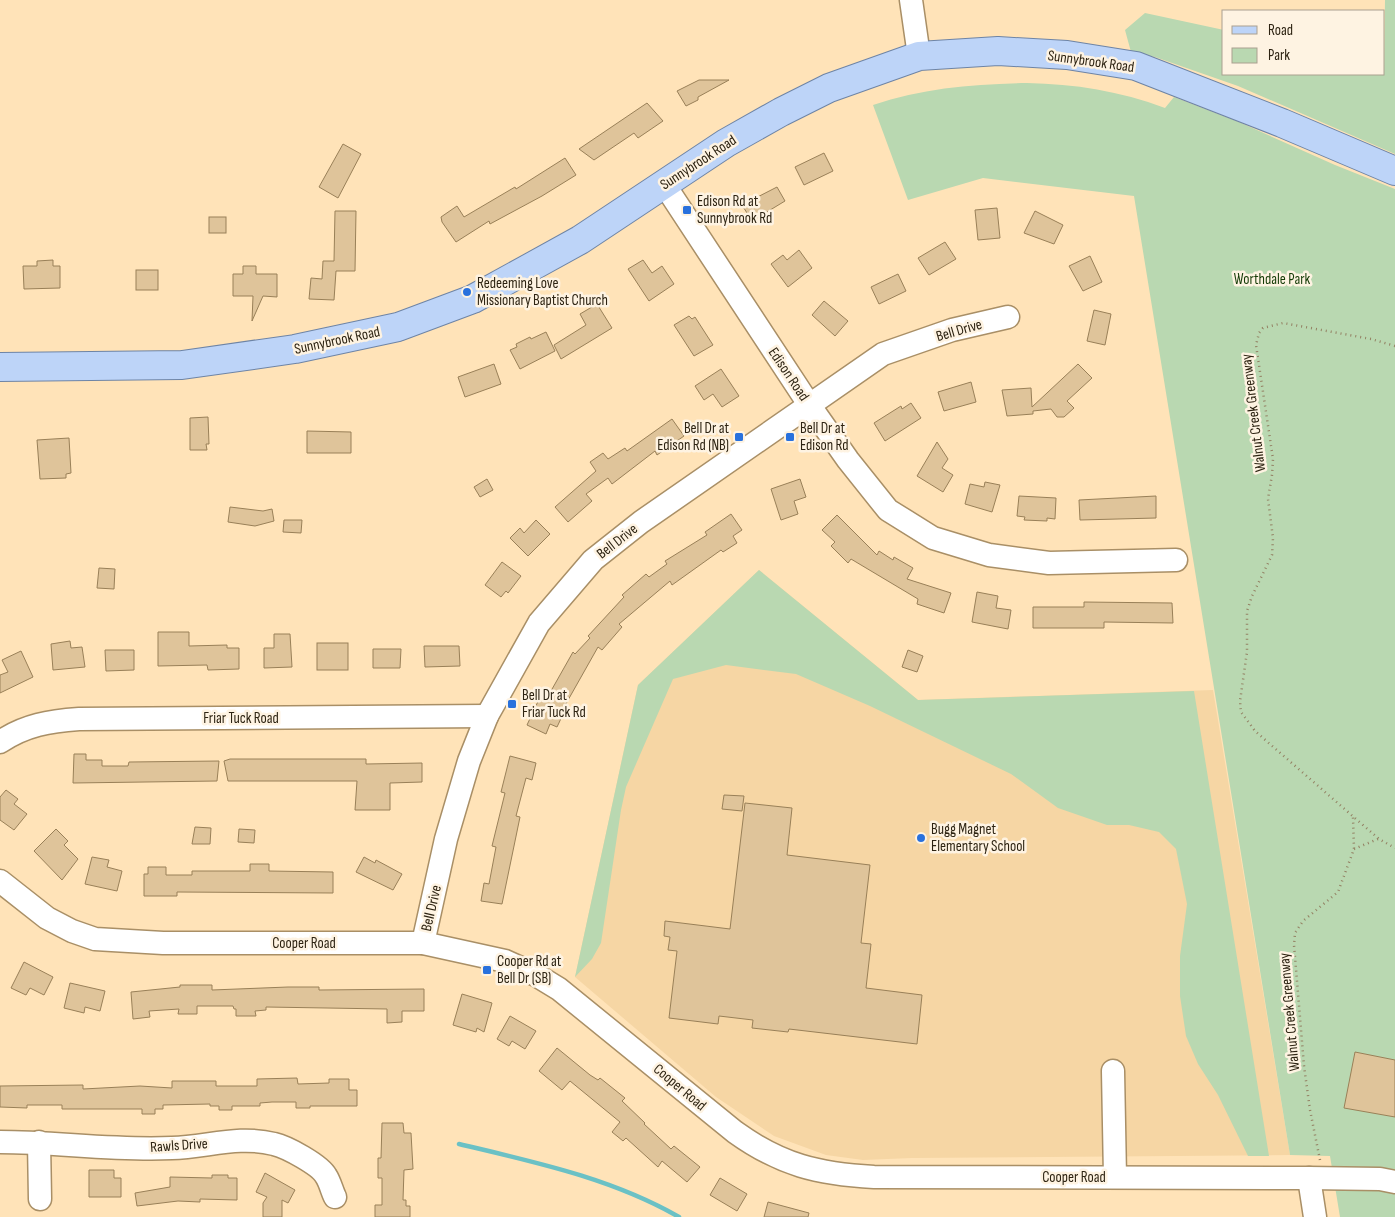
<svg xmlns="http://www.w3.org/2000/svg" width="1395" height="1217" font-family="'Sofia Sans Condensed',sans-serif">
	<rect width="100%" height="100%" fill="#ffe3b8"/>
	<polygon fill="#f6d6a4" points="759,570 918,700 1213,690 1290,1155 912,1158 863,1160 826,1155 774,1136 716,1097 575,977 638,685"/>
	<g fill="#b9d8b1">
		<polygon points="1385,0 1395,0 1395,154 1238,86 1155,57 1131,52 1125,30 1145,13 1224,30 1224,74 1384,74"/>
		<path d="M 1027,83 C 1075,84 1120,91 1165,108 L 1174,97 L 1239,122 L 1335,165 L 1395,189 L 1395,1217 L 1340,1217 L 1330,1156 L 1290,1155 L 1134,196 L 983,178 L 908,200 L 873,105 C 923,88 974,84 1027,83 Z"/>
		<polygon points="759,570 918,700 1194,691 1269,1156 1248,1156 1218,1095 1198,1064 1186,1036 1180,996 1180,956 1187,904 1176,849 1159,832 1129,825 1107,825 1058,808 1011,774 870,706 796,674 726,665 673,679 626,787 621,810 601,943 592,959 575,977 638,685"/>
	</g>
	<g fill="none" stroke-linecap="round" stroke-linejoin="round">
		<path stroke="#6bc1c5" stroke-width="4.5" d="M 459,1144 C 534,1162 611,1178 679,1217"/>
	</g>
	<g fill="#dfc49a" stroke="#998058">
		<polygon points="699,80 729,80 698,97 698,100 686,106 677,91"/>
		<polygon points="647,103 663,121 638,138 634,133 594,160 579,149"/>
		<polygon points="343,144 361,154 338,198 319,187"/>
		<polygon points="824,153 833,171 804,185 795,167"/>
		<polygon points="565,158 576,175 542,196 490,224 489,221 456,242 442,222 441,217 457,206 464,217 515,187 516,189"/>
		<polygon points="777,187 785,201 752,221 742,205"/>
		<polygon points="997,208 1000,238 978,240 975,210"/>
		<polygon points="335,211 356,211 355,271 336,271 334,300 309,299 311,278 322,279 323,261 334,261"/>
		<polygon points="1035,211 1063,225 1054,244 1024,233"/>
		<rect x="209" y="217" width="17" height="16"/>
		<polygon points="945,242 956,259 929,275 918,258"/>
		<polygon points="799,250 812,268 788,287 771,264 783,255 787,260"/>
		<polygon points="1090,256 1102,282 1083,291 1069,266"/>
		<polygon points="53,260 53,266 60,266 60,288 24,289 23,266 37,266 37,261"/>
		<polygon points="643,260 652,273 662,266 674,284 649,301 628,269"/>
		<polygon points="243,266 256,266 256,274 277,274 277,297 263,296 252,321 253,296 233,296 233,274 243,274"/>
		<rect x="136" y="270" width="22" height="20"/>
		<polygon points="898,274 906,291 879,304 871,287"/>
		<polygon points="824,301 848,321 835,336 812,315"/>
		<polygon points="597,304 612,328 561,359 554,345 586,325 580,314"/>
		<polygon points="1094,310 1111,314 1105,345 1087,341"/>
		<polygon points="689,316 692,319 695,317 713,345 694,356 674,325"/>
		<polygon points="546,332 555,351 520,369 510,350 517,347 516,344 530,337 531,339"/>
		<polygon points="494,364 501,384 465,397 458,377"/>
		<polygon points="1078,364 1092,378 1067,401 1074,408 1064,417 1057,417 1051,409 1033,411 1033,414 1007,416 1002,390 1031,388 1032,407"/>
		<polygon points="721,369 739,396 722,407 713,394 704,400 695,386"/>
		<polygon points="971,382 976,402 944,411 938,392"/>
		<polygon points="911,403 921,418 885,441 874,423 901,406 902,409"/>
		<polygon points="208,417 209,444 206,444 207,450 190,450 190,418"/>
		<polygon points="672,419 684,436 657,455 655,451 612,484 608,478 586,494 592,501 568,522 555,507 596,471 590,462 603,453 608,459 625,448 627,451"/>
		<polygon points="307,431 351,432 351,453 307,453"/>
		<polygon points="69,438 71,473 66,474 66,478 40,479 37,440"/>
		<polygon points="937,442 948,459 942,468 953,475 943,492 917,476"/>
		<polygon points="487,479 493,490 480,497 474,487"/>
		<polygon points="800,479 806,497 794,501 798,514 781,520 771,489"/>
		<polygon points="985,482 1000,485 992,512 965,504 970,484 984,487"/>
		<polygon points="1019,496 1056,498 1055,519 1047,518 1047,521 1024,520 1025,517 1017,516"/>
		<polygon points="1156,496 1156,518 1080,520 1079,500"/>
		<polygon points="230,507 263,511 272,509 274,521 255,526 228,522"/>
		<polygon points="731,514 742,530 733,536 737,543 723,552 721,550 672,585 670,581 619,624 622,627 602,650 598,647 563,709 565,710 557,727 550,724 546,734 527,725 541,695 547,698 573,652 575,654 590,638 588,636 624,597 622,595 646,574 649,577 667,564 665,561 707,535 705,532"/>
		<polygon points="837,515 877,555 879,551 893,560 894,557 913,568 907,579 951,593 944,613 917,604 918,599 851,559 848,563 831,546 835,542 822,530"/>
		<polygon points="284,520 302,520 301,533 283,532"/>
		<polygon points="536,520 550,534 528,556 510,538 520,528 524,533"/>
		<polygon points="502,562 521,576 508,593 506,591 501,597 485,585"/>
		<polygon points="99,568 115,569 114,589 97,588"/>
		<polygon points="977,592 998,596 996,608 1011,610 1008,629 972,622"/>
		<polygon points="1084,602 1172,603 1173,623 1104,622 1104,628 1033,628 1033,607 1084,607"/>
		<polygon points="158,632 189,632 189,646 227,645 227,648 239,648 239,669 208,670 207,665 158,666"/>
		<polygon points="274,634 290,634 292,667 264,668 264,648 274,648"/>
		<polygon points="70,641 71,648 82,647 85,667 53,670 51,644"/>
		<rect x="317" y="643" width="31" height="27"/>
		<polygon points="424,646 459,646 460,666 425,667"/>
		<polygon points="373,649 401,649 400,668 373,668"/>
		<polygon points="105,650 134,650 134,670 106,671"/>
		<polygon points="908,650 923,656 917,672 902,667"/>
		<polygon points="21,651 33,677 0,693 0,675 8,672 2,660"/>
		<polygon points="74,754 86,754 86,760 102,760 102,766 128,766 129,762 219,761 217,781 73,783"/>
		<polygon points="510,756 536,763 532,780 526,778 516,816 520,817 502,904 481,901 484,883 489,884 496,847 492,846 505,793 501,792"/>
		<polygon points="230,759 366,759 366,764 422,763 422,782 390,783 390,810 355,810 357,781 228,781 224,761"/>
		<polygon points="6,790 18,799 14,804 27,814 14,830 0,820 0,797"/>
		<polygon points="724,795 744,796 742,811 722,809"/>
		<polygon points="745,803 792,808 787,855 870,865 861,943 871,944 866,988 922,995 917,1044 789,1029 788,1032 752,1028 753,1020 719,1016 718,1024 669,1018 677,951 668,950 670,937 664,936 665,921 730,929"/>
		<polygon points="195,827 211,828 210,844 192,844"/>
		<polygon points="56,829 68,841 64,845 78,859 62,880 34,851"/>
		<polygon points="239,829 255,830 254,843 238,842"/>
		<polygon points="92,857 109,860 107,867 122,871 117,891 85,884"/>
		<polygon points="364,857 375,863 376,860 402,874 393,890 356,872"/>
		<polygon points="250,864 269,864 269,871 333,872 333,893 177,892 177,896 144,896 144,874 148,874 148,867 166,867 166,875 192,875 192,871 250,871"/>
		<polygon points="24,962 53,977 44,995 30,988 26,995 11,988"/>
		<polygon points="70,983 105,991 100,1011 85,1007 84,1013 64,1008"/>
		<polygon points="180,985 212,985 212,990 288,987 319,987 319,990 424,989 424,1011 402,1011 402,1022 387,1023 387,1009 266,1007 266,1010 255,1011 256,1016 236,1016 236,1009 234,1009 233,1006 197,1006 197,1014 178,1014 179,1009 149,1011 150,1017 133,1019 131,992 180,987"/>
		<polygon points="462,994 492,1003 484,1032 477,1028 476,1032 453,1025"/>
		<polygon points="510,1016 536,1031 525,1049 512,1041 509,1046 497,1039"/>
		<polygon points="557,1048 590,1075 598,1080 600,1078 625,1098 622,1101 645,1123 644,1124 671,1149 674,1146 700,1167 687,1182 662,1161 658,1167 626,1138 623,1141 612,1132 620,1122 570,1081 562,1090 539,1071"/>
		<polygon points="1355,1052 1395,1060 1395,1117 1344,1108"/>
		<polygon points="297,1078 298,1084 329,1083 329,1079 349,1079 349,1090 357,1090 357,1106 310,1106 310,1108 296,1108 296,1102 272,1102 260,1103 260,1106 232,1106 232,1110 219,1110 219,1106 210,1106 210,1104 163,1105 163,1109 155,1109 155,1114 142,1114 142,1109 62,1109 62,1105 27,1105 27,1108 0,1107 0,1086 83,1085 83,1089 140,1086 172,1088 172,1081 216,1081 216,1086 257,1086 257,1079"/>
		<polygon points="382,1123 403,1123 404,1133 411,1133 413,1169 404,1170 403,1200 406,1200 406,1206 410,1206 410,1217 375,1217 375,1205 382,1205 382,1178 378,1178 378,1158 381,1158"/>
		<polygon points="89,1170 114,1170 114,1178 121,1178 121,1197 89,1197"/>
		<polygon points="265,1173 295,1190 288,1203 282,1200 282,1217 263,1217 263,1203 267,1197 256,1192"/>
		<polygon points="212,1175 228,1175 228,1178 237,1178 237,1200 200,1199 200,1202 178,1201 137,1206 135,1193 170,1187 170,1177 212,1178"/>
		<polygon points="720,1178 747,1194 737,1211 710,1195"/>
		<polygon points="768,1202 809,1213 808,1217 764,1217"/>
	</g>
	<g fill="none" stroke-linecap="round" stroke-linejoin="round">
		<g stroke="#a98f66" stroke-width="25">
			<g id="minor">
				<polyline points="911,0 919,56"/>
				<polyline points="664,184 810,406 848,460 888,510 933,538 989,555 1049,563 1176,560"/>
				<path d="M 0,742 C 25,725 50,721 79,719 L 487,716"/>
				<path d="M 0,881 L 47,918 L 72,931 L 95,939 L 163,943 L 423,943 L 505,961 L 536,975 L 559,989 L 735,1132 C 781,1165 818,1174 874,1177 L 1309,1178 L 1380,1179 L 1395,1182"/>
				<polyline points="423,943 446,839 469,761 487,716 539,623 593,560 641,522 883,354 952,330 1008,317"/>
				<polyline points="1113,1071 1115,1177"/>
				<path d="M 0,1142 C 57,1142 115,1151 172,1148 C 207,1147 239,1135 274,1144 C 287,1147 320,1165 326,1176 C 330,1182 332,1191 335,1197"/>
				<polyline points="39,1142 40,1199"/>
				<polyline points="1309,1178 1315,1217"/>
			</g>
		</g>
		<g stroke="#6e84a5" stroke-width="30">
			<polyline id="major" points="0,367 182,365 295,349 398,327 473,299 580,240 726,143 781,112 829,88 919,56 998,51 1067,55 1136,66 1282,123 1395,171"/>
		</g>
		<g stroke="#938063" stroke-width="2.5" stroke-dasharray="1 4" stroke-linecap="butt">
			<polyline points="1395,346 1371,339 1283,323 1263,328 1259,333 1256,345 1273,459 1272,475 1268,499 1273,538 1272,555 1252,596 1247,611 1247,652 1240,701 1241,712 1255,731 1379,839 1395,848"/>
			<polyline points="1354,849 1378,839"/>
			<polyline points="1320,1160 1310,1110 1304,1066 1294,945 1295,933 1303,921 1338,892 1354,849 1353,817"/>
		</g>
		<use href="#minor" stroke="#fff" stroke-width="22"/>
		<use href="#major" stroke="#bdd4f8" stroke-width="28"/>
	</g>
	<g fill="#2971dd" stroke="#fef3e2" stroke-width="2">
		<rect x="682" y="205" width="10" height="10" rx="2.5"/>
		<circle cx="467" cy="292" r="5"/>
		<rect x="734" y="432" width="10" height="10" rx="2.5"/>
		<rect x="785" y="432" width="10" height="10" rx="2.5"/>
		<rect x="507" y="699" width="10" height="10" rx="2.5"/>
		<circle cx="921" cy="838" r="5"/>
		<rect x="482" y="965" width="10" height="10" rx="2.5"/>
	</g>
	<g text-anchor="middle" stroke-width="5" stroke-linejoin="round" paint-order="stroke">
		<g font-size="15" fill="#2d2312" stroke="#fef3e2">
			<text transform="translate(1091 61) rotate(8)" y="5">Sunnybrook Road</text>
			<text transform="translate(698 162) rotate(-33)" y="5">Sunnybrook Road</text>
			<text transform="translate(959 330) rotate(-16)" y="5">Bell Drive</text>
			<text transform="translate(337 340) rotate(-12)" y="5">Sunnybrook Road</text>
			<text transform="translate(789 374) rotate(56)" y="5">Edison Road</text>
			<text transform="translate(1253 413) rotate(-97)" y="5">Walnut Creek Greenway</text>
			<text transform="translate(617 541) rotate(-38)" y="5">Bell Drive</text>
			<text x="241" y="723">Friar Tuck Road</text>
			<text transform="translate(431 908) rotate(-77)" y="5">Bell Drive</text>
			<text x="304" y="948">Cooper Road</text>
			<text transform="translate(1289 1012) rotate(-95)" y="5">Walnut Creek Greenway</text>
			<text transform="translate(680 1087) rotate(40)" y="5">Cooper Road</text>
			<text transform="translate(179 1145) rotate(-4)" y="5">Rawls Drive</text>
			<text x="1074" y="1182">Cooper Road</text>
		</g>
		<g font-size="15" fill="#2d2312" stroke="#fef3e2" text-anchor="start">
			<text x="697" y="206">Edison Rd at<tspan x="697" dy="17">Sunnybrook Rd</tspan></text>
			<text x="477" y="288">Redeeming Love<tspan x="477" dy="17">Missionary Baptist Church</tspan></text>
			<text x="729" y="433" text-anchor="end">Bell Dr at<tspan x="729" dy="17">Edison Rd (NB)</tspan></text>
			<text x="800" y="433">Bell Dr at<tspan x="800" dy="17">Edison Rd</tspan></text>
			<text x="522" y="700">Bell Dr at<tspan x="522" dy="17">Friar Tuck Rd</tspan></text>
			<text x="931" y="834">Bugg Magnet<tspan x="931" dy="17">Elementary School</tspan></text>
			<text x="497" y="966">Cooper Rd at<tspan x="497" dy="17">Bell Dr (SB)</tspan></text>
		</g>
		<g font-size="15" fill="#153c07" stroke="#fef3e2">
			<text x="1272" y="284">Worthdale Park</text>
		</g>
	</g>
	<rect x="1222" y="10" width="162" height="65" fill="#fef3e2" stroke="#aaa08f"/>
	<rect x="1232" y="26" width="25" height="8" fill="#bdd4f8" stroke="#aaa08f"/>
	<text x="1268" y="35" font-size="15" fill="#2d2312">Road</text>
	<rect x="1232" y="48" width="25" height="15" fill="#b9d8b1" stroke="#aaa08f"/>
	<text x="1268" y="60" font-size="15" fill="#2d2312">Park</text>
</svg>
